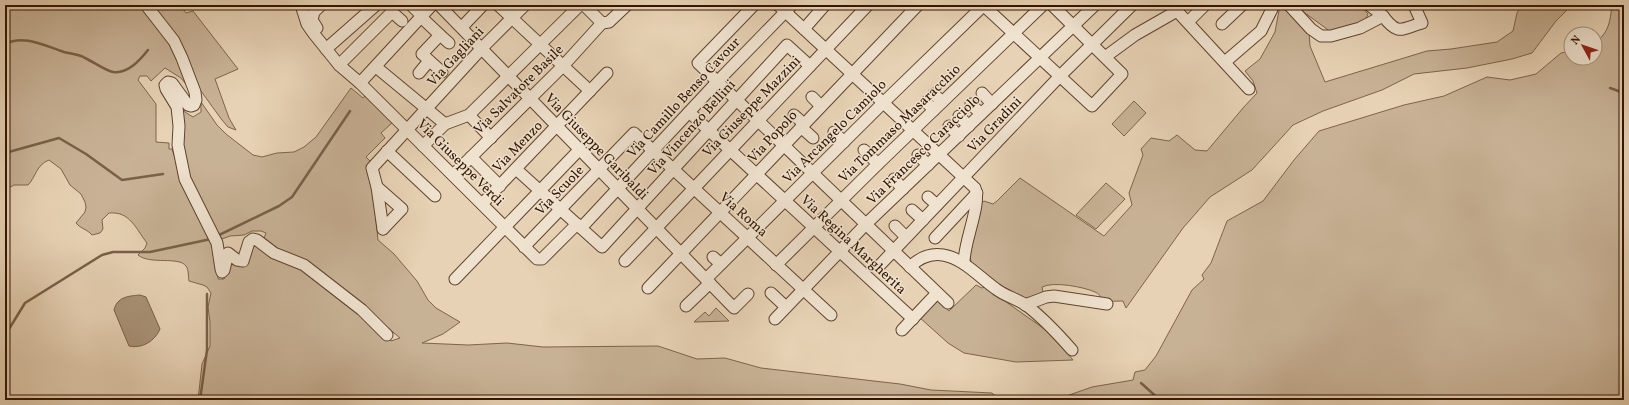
<svg xmlns="http://www.w3.org/2000/svg" width="1629" height="405" font-family="Vollkorn,serif">
	<rect width="100%" height="100%" fill="#e7d2b5"/>
	<filter id="stains"><feTurbulence type="fractalNoise" baseFrequency=".005" numOctaves="4"/><feColorMatrix values="0 0 0 0 .2 0 0 0 0 .09 0 0 0 0 .02 0 0 0 .5 -.17"/></filter>
	<radialGradient id="worn" r=".72"><stop offset=".6" stop-color="#630" stop-opacity="0"/><stop offset="1" stop-color="#630" stop-opacity=".3"/></radialGradient>
	<g fill="#c8b296" stroke="#7d644b">
		<path d="M 5,5 L 141,5 L 176,52 L 189,88 L 181,78 L 165,68 L 151,81 L 147,76 L 140,76 L 138,80 L 156,104 L 156,142 L 169,143 L 169,149 L 172,149 L 183,183 L 214,244 L 218,279 L 224,279 L 230,258 L 240,264 L 255,242 L 310,274 L 360,312 L 391,341 L 400,338 L 367,310 L 263,241 L 266,233 L 261,231 L 252,231 L 244,235 L 230,236 L 222,239 C 209,217 193,195 187,170 C 182,150 183,127 182,106 L 185,112 L 193,117 L 201,112 L 201,102 L 217,125 L 226,134 L 253,155 L 262,157 L 277,153 L 294,152 L 304,147 L 316,137 L 351,88 L 363,98 L 365,96 L 393,122 L 381,133 L 385,138 L 366,157 L 371,162 L 373,193 L 378,240 L 394,254 L 417,281 L 428,300 L 436,308 L 460,322 L 443,334 L 422,343 L 468,345 L 507,343 L 543,347 L 658,346 L 697,359 L 725,358 L 761,368 L 900,384 L 931,390 L 992,393 L 1000,400 L 198,400 L 202,364 L 210,346 L 210,322 L 208,307 L 211,293 L 207,287 L 203,285 L 189,281 C 188,276 189,270 186,266 C 179,256 150,265 138,255 L 145,248 L 147,243 C 136,229 130,211 109,213 L 102,220 L 103,229 L 100,233 L 92,235 C 87,229 81,229 76,223 L 85,212 L 86,207 L 85,202 L 81,194 L 70,185 L 61,169 L 49,160 C 36,165 36,177 28,185 L 14,185 L 5,190 Z"/>
		<polygon points="151,5 180,5 186,13 193,11 238,69 215,79 229,118 236,130 228,127 222,120 198,87"/>
		<path d="M 1280,5 L 1285,5 L 1309,32 L 1310,46 L 1325,82 L 1427,51 L 1451,49 L 1497,42 L 1513,31 L 1517,13 L 1521,5 L 1572,5 L 1556,21 L 1532,53 L 1512,59 L 1467,68 L 1414,74 L 1382,90 L 1323,111 L 1293,125 L 1252,170 L 1210,197 L 1183,228 L 1126,308 L 1123,301 C 1118,301 1109,302 1104,299 C 1101,298 1099,293 1095,292 C 1084,287 1053,281 1042,287 L 1043,292 L 1041,294 L 1024,299 L 993,282 L 971,262 L 970,256 L 980,204 L 984,201 L 993,204 L 997,201 L 1020,178 L 1104,236 L 1132,205 L 1129,193 L 1143,155 L 1141,149 L 1151,138 L 1169,141 L 1177,135 L 1195,150 L 1207,151 L 1243,108 L 1257,93 L 1253,81 L 1245,71 L 1260,59 L 1275,32 Z"/>
		<path d="M 1294,5 L 1360,5 L 1368,14 C 1364,27 1343,28 1331,32 Z"/>
		<path d="M 1612,5 L 1624,5 L 1624,400 L 1055,400 L 1092,387 L 1133,380 L 1135,372 L 1145,370 L 1156,356 L 1192,290 L 1204,279 L 1202,275 L 1211,263 L 1227,221 L 1263,201 L 1294,160 L 1319,131 L 1404,105 L 1444,96 L 1487,77 L 1510,80 L 1536,74 L 1561,53 L 1571,51 L 1571,58 L 1595,58 L 1595,43 C 1609,32 1610,22 1612,5 Z"/>
		<polygon points="1134,101 1146,113 1124,136 1112,124"/>
		<polygon points="1106,183 1125,199 1096,229 1076,215"/>
		<polygon points="976,285 982,288 985,287 1050,333 1073,360 1016,362 964,353 948,343 919,317 936,299 949,311"/>
		<polygon points="716,308 729,321 694,322 705,312 709,316"/>
	</g>
	<path fill="#a99277" stroke="#796047" d="M 140,295 L 146,297 L 160,329 C 155,341 142,349 129,346 L 114,310 C 117,297 128,296 140,295 Z"/>
	<g fill="none" stroke-linecap="round" stroke-linejoin="round">
		<g stroke="#796047" stroke-width="2.5">
			<path d="M 5,44 C 24,34 45,46 64,52 C 71,54 79,54 85,58 C 92,61 106,71 113,72 C 128,74 140,60 148,50"/>
			<polyline points="1610,88 1624,93"/>
			<polyline points="5,153 59,138 86,154 122,180 163,174"/>
			<polyline points="217,236 279,206 292,197 350,111"/>
			<polyline points="5,333 9,329 25,303 102,255 113,252 150,252 211,239"/>
			<polyline points="1141,383 1160,400"/>
			<polyline points="200,400 207,350 207,294"/>
		</g>
		<g stroke="#5f442d" stroke-width="13">
			<g id="minor">
				<polyline points="146,5 174,41 182,58 195,92 196,100 194,105 191,106 188,105 172,83 168,82 165,85 166,89 177,107 179,126 178,145 185,179 217,243 221,269 222,272 224,270 228,253 237,260 243,261 249,242 253,239 257,240 274,253 304,265 362,310 387,335"/>
				<polyline points="301,5 307,24 314,34 339,65 360,83 537,259 542,259 577,224"/>
				<polyline points="411,5 422,16"/>
				<polyline points="439,5 734,308 748,294"/>
				<polyline points="498,5 590,91"/>
				<polyline points="584,5 602,23"/>
				<polyline points="754,5 698,63 948,303"/>
				<path d="M 778,5 L 975,188 C 982,204 963,243 964,264"/>
				<polyline points="983,5 1092,106 1122,74 1052,5"/>
				<polyline points="1175,5 1177,11 1249,89"/>
				<path d="M 1289,5 L 1311,29 L 1321,36 L 1331,36 L 1360,28 L 1383,16 C 1398,36 1401,29 1422,23 L 1414,5"/>
				<polyline points="1369,5 1383,16"/>
				<polyline points="421,17 440,35 422,54 442,72"/>
				<polyline points="1188,22 1205,5"/>
				<polyline points="602,23 609,22 627,5"/>
				<polyline points="1222,24 1242,5"/>
				<polyline points="462,27 483,5"/>
				<polyline points="317,28 312,20 314,12 321,5"/>
				<polyline points="804,29 825,5"/>
				<polyline points="440,35 449,43"/>
				<polyline points="326,49 376,5"/>
				<polyline points="1105,57 1135,35 1177,11"/>
				<polyline points="1225,62 1261,31 1274,5"/>
				<polyline points="339,65 392,12 402,21"/>
				<polyline points="376,67 445,124"/>
				<polyline points="419,73 429,61"/>
				<polyline points="360,83 432,5"/>
				<polyline points="982,93 992,104"/>
				<polyline points="934,94 942,102"/>
				<polyline points="812,97 821,106"/>
				<polyline points="926,102 934,110"/>
				<polyline points="971,104 981,114"/>
				<polyline points="689,112 913,319"/>
				<polyline points="469,115 491,138"/>
				<polyline points="794,115 804,124"/>
				<polyline points="959,116 969,126"/>
				<polyline points="949,126 959,136"/>
				<polyline points="801,127 813,138"/>
				<polyline points="834,132 844,142"/>
				<polyline points="423,146 445,124 469,115 580,5"/>
				<polyline points="864,150 878,164"/>
				<polyline points="387,151 435,196"/>
				<polyline points="918,155 928,165"/>
				<polyline points="471,157 500,186"/>
				<polyline points="516,169 602,247 787,45 810,66"/>
				<polyline points="453,175 563,66 602,23"/>
				<polyline points="894,179 903,189"/>
				<polyline points="377,187 402,209 383,229"/>
				<polyline points="928,197 937,205"/>
				<polyline points="482,204 607,73"/>
				<polyline points="912,210 923,220"/>
				<polyline points="895,226 906,237"/>
				<polyline points="581,228 717,82 792,5"/>
				<polyline points="383,229 377,187 372,168 482,48 525,5"/>
				<polyline points="935,238 977,193"/>
				<polyline points="524,247 634,133 831,315"/>
				<polyline points="713,257 721,264"/>
				<polyline points="625,261 868,5"/>
				<polyline points="776,265 878,164 1043,5"/>
				<polyline points="879,266 1060,76 1132,5"/>
				<path d="M 910,267 C 919,258 930,253 943,255 C 963,258 980,278 996,289 C 1005,296 1017,299 1026,305 C 1043,318 1058,334 1072,350"/>
				<polyline points="455,279 580,149"/>
				<polyline points="706,279 884,102 984,5"/>
				<polyline points="648,288 918,5"/>
				<polyline points="771,293 786,307"/>
				<polyline points="1025,305 1046,297 1054,296 1107,304"/>
				<polyline points="686,306 710,283"/>
				<polyline points="775,319 866,224 1095,5"/>
				<polyline points="902,330 937,293"/>
			</g>
		</g>
		<use href="#minor" stroke="#efe2cf" stroke-width="11"/>
	</g>
	<g text-anchor="middle" stroke-width="3" stroke-linejoin="round" paint-order="stroke">
		<g font-size="14" fill="#321500" stroke="#efe2cf">
			<text transform="translate(455 56) rotate(-47)" y="5">Via Gagliani</text>
			<text transform="translate(518 89) rotate(-45)" y="5">Via Salvatore Basile</text>
			<text transform="translate(683 97) rotate(-47)" y="5">Via Camillo Benso Cavour</text>
			<text transform="translate(751 106) rotate(-46)" y="5">Via Giuseppe Mazzini</text>
			<text transform="translate(899 123) rotate(-44)" y="5">Via Tommaso Masaracchio</text>
			<text transform="translate(994 124) rotate(-46)" y="5">Via Gradini</text>
			<text transform="translate(691 127) rotate(-48)" y="5">Via Vincenzo Bellini</text>
			<text transform="translate(834 131) rotate(-45)" y="5">Via Arcangelo Camiolo</text>
			<text transform="translate(772 136) rotate(-47)" y="5">Via Popolo</text>
			<text transform="translate(517 146) rotate(-46)" y="5">Via Menzo</text>
			<text transform="translate(597 146) rotate(46)" y="5">Via Giuseppe Garibaldi</text>
			<text transform="translate(923 149) rotate(-44)" y="5">Via Francesco Caracciolo</text>
			<text transform="translate(461 162) rotate(45)" y="5">Via Giuseppe Verdi</text>
			<text transform="translate(559 190) rotate(-46)" y="5">Via Scuole</text>
			<text transform="translate(744 214) rotate(42)" y="5">Via Roma</text>
			<text transform="translate(854 244) rotate(43)" y="5">Via Regina Margherita</text>
		</g>
	</g>
	<rect width="1629" height="405" fill="none" stroke="#e7d2b5" stroke-width="20"/>
	<rect x="6" y="6" width="1617" height="393" fill="none" stroke="#321500" stroke-width="2"/>
	<rect x="10" y="10" width="1609" height="385" fill="none" stroke="#321500"/>
	<g transform="translate(1583 46) rotate(310)"><circle r="19" fill="#efe2cf" stroke="#a3907c"/>
	<path d="M0-3L7 15L0 10L-7 15Z" fill="#8f2418"/>
	<text y="-6" font-size="11" font-weight="bold" text-anchor="middle" fill="#321500">N</text>
	</g>
	<rect width="100%" height="100%" filter="url(#stains)"/>
	<rect width="100%" height="100%" fill="url(#worn)"/>
</svg>
